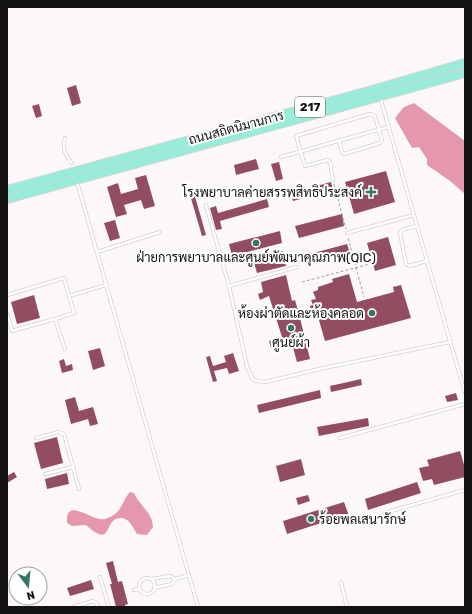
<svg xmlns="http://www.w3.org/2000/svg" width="472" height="614" font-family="Rubik,Sarabun,sans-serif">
	<rect width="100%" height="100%" fill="#fcf8f9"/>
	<g fill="#e598ab">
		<polygon points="414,103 465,141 465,194 450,181 427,165 427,159 419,147 412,148 395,118 404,107"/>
		<path d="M 130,492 L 134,493 C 140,507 152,511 153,527 L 147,535 L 137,534 C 134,530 133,526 130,523 C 128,520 125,519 122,518 C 102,516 115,551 86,525 L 72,526 L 67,523 C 65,495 92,522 105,519 C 123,513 120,504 130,492 Z"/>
	</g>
	<g fill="#934d61">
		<polygon points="76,85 81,103 72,106 67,88"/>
		<polygon points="39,104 42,116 36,118 32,106"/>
		<polygon points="256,159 259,169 236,175 234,165"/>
		<polygon points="279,162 283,179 276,181 271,164"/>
		<polygon points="386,171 395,202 354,214 345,182"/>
		<polygon points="146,175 155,206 144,209 141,200 124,205 127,214 116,217 107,187 118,183 121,194 138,189 135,178"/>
		<polygon points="331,182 333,190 293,201 291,193"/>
		<polygon points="194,193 206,235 202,236 190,195"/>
		<polygon points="267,199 269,207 220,221 222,229 216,230 210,208 216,206 218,213"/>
		<polygon points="342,214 344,226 299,238 295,226"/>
		<polygon points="115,220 120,238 110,241 104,223"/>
		<polygon points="280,231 282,243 232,256 229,244"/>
		<polygon points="388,237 396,265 375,271 367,243"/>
		<polygon points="347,244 350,253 308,264 306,255"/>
		<polygon points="283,251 286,266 257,273 253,259"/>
		<polygon points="349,274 357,302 394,292 393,287 401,285 411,318 325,341 316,310 311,311 310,306 313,305 311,300 316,299 313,292 318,290 318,287 333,282 332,279"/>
		<polygon points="286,275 292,301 295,300 299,314 310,359 297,362 292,344 271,348 269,341 282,337 269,296 260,300 258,294 263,292 261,282"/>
		<polygon points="34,295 40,318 17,324 11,302"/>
		<polygon points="100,348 105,366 93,370 88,351"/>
		<polygon points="233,353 239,371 229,374 227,368 214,371 217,381 213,382 206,357 210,356 213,366 226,362 224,356"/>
		<polygon points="64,359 66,366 72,364 73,370 62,373 59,361"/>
		<polygon points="361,379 362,385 331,392 330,386"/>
		<polygon points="320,390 321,398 259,413 257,405"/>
		<polygon points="456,393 458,400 447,402 445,396"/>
		<polygon points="75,397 79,411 93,407 98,424 90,426 88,419 71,424 65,400"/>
		<polygon points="368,418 369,426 319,436 317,427"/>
		<polygon points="57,437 63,463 41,469 34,443"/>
		<polygon points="460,451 465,468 465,477 434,485 432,479 423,481 419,468 429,466 427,460"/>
		<polygon points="301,459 305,475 280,482 276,466"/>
		<polygon points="14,472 17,477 7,483 7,476"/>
		<polygon points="67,473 69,484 47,489 45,479"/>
		<polygon points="417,482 421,493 368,510 365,499"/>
		<polygon points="308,495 310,501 298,505 296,498"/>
		<polygon points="344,502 349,516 343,517 343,516 287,534 283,521"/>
		<polygon points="113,561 118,582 122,581 128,604 125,605 125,607 116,607 110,584 112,584 106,563"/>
		<polygon points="91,580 94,589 70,596 67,588"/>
	</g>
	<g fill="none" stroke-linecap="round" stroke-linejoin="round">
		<g stroke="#d4d0d1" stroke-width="4">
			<g id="service">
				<polyline points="380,97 465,393"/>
				<path d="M 65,138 C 62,148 65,155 72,163"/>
				<polyline points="281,157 388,127"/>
				<polyline points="333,180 330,162 328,160 305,166 296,136 370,114 375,116 382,140 380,143 344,154 342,152 339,140"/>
				<polyline points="77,182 198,607"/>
				<polyline points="206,205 229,286 247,366 253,380 265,382 324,368 450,342"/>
				<polyline points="416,226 402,230 400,233 406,264 410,266 426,261"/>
				<polyline points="347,233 414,215"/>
				<polyline points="97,252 160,232"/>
				<polyline points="229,286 297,267"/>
				<polyline points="7,295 64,278 69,296 106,285"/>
				<polyline points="7,313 12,331 55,319 65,349"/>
				<polyline points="55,319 74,313 69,296"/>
				<polyline points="36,438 59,432 64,434 79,489"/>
				<polyline points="340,438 465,404"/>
				<polyline points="45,474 73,467"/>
				<polyline points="384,513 465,490"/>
				<polyline points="100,577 109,607"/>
				<circle cx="147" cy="586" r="8"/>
				<polyline points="151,579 170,576 175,579"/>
				<polyline points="341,582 347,607"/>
				<polyline points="154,588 172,584 175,579 189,575"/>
				<polyline points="134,590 139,589"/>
				<polyline points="73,607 93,601 97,604 98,607"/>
			</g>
		</g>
		<g stroke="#d5d4d4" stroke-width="10">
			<g id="primary">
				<polyline points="7,190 365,92 465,63"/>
				<polyline points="7,199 465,73"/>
			</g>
		</g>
		<g stroke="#a3a0a1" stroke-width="1" stroke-dasharray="3 2" stroke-linecap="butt">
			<polyline points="334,184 346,229"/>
			<polyline points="348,238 364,297"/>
			<polyline points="302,282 370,264"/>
		</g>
		<use href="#service" stroke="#fff" stroke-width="2.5"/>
		<use href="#primary" stroke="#98ecda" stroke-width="8"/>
	</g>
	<g fill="#347768" stroke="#fff" stroke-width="1.5">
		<path d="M369 186h4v4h4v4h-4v4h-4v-4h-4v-4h4z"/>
		<circle cx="256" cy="243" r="4"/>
		<circle cx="372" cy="313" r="4"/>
		<circle cx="291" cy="328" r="4"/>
		<circle cx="311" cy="519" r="4"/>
	</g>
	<g text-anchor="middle" stroke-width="4" stroke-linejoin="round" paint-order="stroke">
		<rect fill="#fff" stroke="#5a5859" stroke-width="1" x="295" y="97" width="30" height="20" rx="3"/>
		<g font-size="12" font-weight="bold" fill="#131112">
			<text x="310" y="111">217</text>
		</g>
		<g font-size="13" fill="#131112" stroke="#fff">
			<text transform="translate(236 127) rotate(-15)" y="5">ถนนสถิตนิมานการ</text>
		</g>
		<g font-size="13" fill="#131112" stroke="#fff" text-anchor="end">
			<text x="362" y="197">โรงพยาบาลค่ายสรรพสิทธิประสงค์</text>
			<text x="256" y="262" text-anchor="middle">ฝ่ายการพยาบาลและศูนย์พัฒนาคุณภาพ(QIC)</text>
			<text x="364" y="318">ห้องผ่าตัดและห้องคลอด</text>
			<text x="291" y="347" text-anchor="middle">ศูนย์ผ้า</text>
			<text x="319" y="524" text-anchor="start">ร้อยพลเสนารักษ์</text>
		</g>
	</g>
	<rect width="472" height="614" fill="none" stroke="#131112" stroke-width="16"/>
	<g transform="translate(28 586) rotate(164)"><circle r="19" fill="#ffffff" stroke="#a1a0a0"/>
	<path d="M0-3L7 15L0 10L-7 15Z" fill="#347768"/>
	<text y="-6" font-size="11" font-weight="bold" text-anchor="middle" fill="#131112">N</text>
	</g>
</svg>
